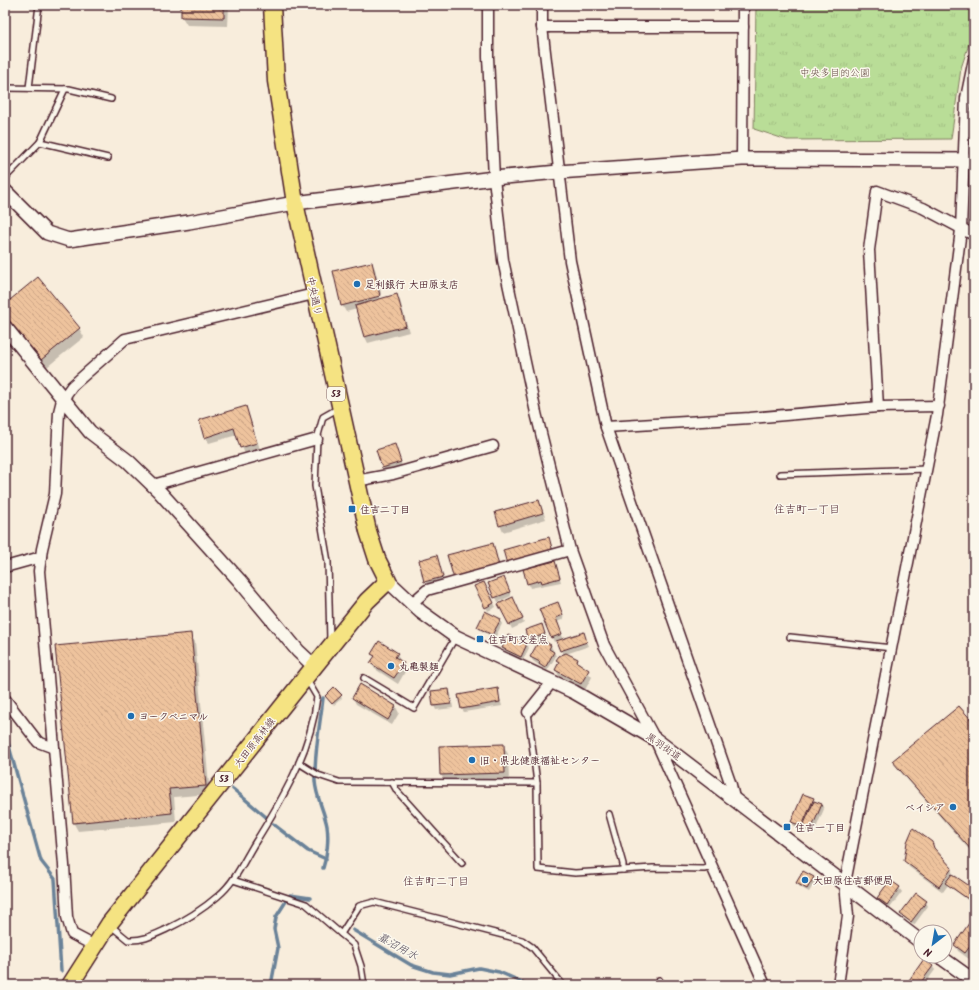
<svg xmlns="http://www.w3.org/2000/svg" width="979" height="990" font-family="Kalam,'Klee One',sans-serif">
	<defs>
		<pattern id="park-tufts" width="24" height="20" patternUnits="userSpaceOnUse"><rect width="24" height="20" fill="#b9dd97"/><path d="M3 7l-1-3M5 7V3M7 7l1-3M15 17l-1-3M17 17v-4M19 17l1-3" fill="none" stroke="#a1bd82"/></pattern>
		<pattern id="building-back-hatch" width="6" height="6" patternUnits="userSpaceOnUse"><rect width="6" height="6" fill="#eec39d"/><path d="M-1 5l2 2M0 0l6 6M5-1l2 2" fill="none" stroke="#cea787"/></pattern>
	</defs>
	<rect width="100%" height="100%" fill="#f8eddc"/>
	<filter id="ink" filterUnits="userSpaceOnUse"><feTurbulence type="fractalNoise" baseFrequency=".025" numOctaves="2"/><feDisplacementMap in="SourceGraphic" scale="8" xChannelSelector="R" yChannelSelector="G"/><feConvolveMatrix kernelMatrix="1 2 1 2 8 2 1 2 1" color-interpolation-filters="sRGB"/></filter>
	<g filter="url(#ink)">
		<polygon fill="url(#park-tufts)" stroke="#827e61" points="756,5 974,5 974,29 961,68 951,139 787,140 754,129"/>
		<g fill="#0003">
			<polygon points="182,5 229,5 228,26 187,25 182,17"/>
			<polygon points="372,263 375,269 382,297 379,292 377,293 381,299 397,295 400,301 409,332 368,343 365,337 357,309 346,312 342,305"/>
			<polygon points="5,306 79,328 84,337 47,367 5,316"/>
			<polygon points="246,407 260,449 245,454 237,435 209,443 205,437"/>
			<polygon points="395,445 402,466 385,471 383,467"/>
			<polygon points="539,501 546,519 503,532 500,525"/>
			<polygon points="492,544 502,573 458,584"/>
			<polygon points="437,556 444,581 428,585 425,581"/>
			<polygon points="555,562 561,582 530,588 524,570"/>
			<polygon points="506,582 511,596 498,602 490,584"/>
			<polygon points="485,587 496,607 488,611 486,607"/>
			<polygon points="514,602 524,623 512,629 500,604"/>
			<polygon points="559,607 564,619 557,622 559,630 564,639 583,633 589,646 566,654 577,660 592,677 585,690 559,676 556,670 559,663 558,660 563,655 557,640 554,642 552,638 541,610"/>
			<polygon points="500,620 502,624 495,638 480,630 478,626"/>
			<polygon points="543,629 547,638 541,640 551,646 556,656 547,671 533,661 531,657 540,640 532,644 526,631"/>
			<polygon points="190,634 195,642 210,794 174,797 176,822 78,831 73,822"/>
			<polygon points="527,644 529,648 523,660 505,652 503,648"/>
			<polygon points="372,654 397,654 400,661 406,670 398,684 375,669 371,663 375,658"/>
			<polygon points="334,689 342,698 334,705 327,697"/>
			<polygon points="497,689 502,706 464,712 462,709"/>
			<polygon points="449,690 451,694 453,708 436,710 434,706 432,692"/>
			<polygon points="353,698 396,707 399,713 392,725 356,704"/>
			<polygon points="974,725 974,855 898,769 893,761"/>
			<polygon points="503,745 508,754 509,781 446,783 441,775"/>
			<polygon points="804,795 822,805 824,809 814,833 794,826 792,822"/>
			<polygon points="931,842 936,852 951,869 954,876 974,890 974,905 948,885 943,892 909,867 905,861"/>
			<polygon points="813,878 815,882 809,892 800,887 797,883"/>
			<polygon points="899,888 902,892 890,908 881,902 879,898"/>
			<polygon points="926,902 928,906 914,925 904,918 902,914"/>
			<polygon points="974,917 974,952 969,959 958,951 955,945"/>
			<polygon points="932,966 935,970 924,985 909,985 908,983"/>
		</g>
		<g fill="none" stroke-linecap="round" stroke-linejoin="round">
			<g stroke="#6a8298" stroke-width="3.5">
				<polyline points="5,732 41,861 55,879 61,971"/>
				<polyline points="233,789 266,817"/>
				<polyline points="273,824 308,851 326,859"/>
				<path d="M 323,868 C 327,856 329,839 327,826 C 324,810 316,797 315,781 C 314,753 320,725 323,698"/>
				<polyline points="353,930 411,965 433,972 450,974 479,968 499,972 529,985"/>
				<polyline points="271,985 278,948 274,929 276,917 290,895 310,898"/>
			</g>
		</g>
		<g fill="url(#building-back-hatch)" stroke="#4a1f2b">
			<polygon points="181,5 224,5 224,18 181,17"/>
			<polygon points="372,262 380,296 341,306 333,271"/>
			<polygon points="38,277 80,328 41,360 5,316 5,304"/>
			<polygon points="397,294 406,326 364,337 355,306"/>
			<polygon points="246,406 257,443 240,448 234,428 204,438 199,420"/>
			<polygon points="395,444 401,462 382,468 376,450"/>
			<polygon points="539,500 543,513 499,526 495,512"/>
			<polygon points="549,537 553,552 507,564 503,550"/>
			<polygon points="493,543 499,566 454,579 447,555"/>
			<polygon points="437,555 443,577 424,582 419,560"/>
			<polygon points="555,561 560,578 542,583 541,580 527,584 523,569"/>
			<polygon points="504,577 510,592 494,598 488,583"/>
			<polygon points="484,582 494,603 485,608 474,586"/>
			<polygon points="513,597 523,619 509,625 498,604"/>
			<polygon points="558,602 563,615 556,618 562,634 551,638 539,609"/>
			<polygon points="485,611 501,619 492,635 477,627"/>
			<polygon points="542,624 545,634 528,640 525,630"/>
			<polygon points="584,632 587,642 560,651 556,641"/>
			<polygon points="191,633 206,786 169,789 172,813 73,823 55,646"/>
			<polygon points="508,635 527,644 521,657 502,648"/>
			<polygon points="540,639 551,645 549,649 554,652 545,668 539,664 540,662 530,657"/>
			<polygon points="379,641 398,653 395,657 404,663 394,678 370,663 375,656 371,654"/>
			<polygon points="566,653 578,659 577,662 589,670 581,684 555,670 559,662 556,660 559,656"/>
			<polygon points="360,684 396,706 388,720 352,698"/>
			<polygon points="334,687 342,695 332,704 325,696"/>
			<polygon points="498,688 500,702 461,709 458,695"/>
			<polygon points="449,689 451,704 433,706 431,691"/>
			<polygon points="959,706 974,723 974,853 892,761"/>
			<polygon points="504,744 505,773 440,775 439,746"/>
			<polygon points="803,794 814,798 802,826 791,822"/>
			<polygon points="814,801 822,804 811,830 803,826"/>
			<polygon points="913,828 932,842 934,848 952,868 939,887 904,861 907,842"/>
			<polygon points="803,871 814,877 807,889 796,883"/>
			<polygon points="952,874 974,889 974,903 945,883"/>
			<polygon points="890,880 900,887 887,905 877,898"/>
			<polygon points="916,893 927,901 911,922 900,914"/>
			<polygon points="974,916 974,941 965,953 954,945"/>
			<polygon points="924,959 933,966 919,985 910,985 907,983"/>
		</g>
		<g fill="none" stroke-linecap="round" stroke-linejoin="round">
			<g stroke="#4a1f2b" stroke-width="8">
				<g id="service">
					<polyline points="5,88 69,89 111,99"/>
					<polyline points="29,88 39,5"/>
					<polyline points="40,142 108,158"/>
					<polyline points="5,178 40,142 65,89"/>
					<polyline points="780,474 927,469"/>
					<polyline points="790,637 892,648"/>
					<polyline points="330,641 328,562 315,486 317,439 323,417 339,408"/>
					<polyline points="364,678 414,708 455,638"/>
					<polyline points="528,712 537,783 538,869 575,873 653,868 704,869 712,867"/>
					<polyline points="299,763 318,775 339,782 537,783"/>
					<polyline points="392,782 397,791 462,863"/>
					<polyline points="609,814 623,864 623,870"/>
					<polyline points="233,880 306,904 354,945 361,966 364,985"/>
					<path d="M 111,926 L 128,940 C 142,941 152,936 165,930 C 184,921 202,910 218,896 C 234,883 243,863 253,846 C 282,800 311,752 317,697 L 307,680"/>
					<polyline points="341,934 359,906 374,902 522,940 532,947 563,985"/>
					<polyline points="658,985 659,980"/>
				</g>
			</g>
			<g stroke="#4a1f2b" stroke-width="13">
				<g id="minor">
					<polyline points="488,5 488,57 494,178 503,260 536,413 570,550 604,645 655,739 765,985"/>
					<polyline points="542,5 542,27 570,261 606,427 731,785 734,798"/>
					<polyline points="542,27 743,27"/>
					<polyline points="742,159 743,5"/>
					<polyline points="878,407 869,250 877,191 923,208 974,235"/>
					<polyline points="606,427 750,418 878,407 939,406"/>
					<polyline points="356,481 393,474 493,446"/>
					<polyline points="153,485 317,439"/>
					<polyline points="5,567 41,557"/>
					<polyline points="411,604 427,590 570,550"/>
					<polyline points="5,699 38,742 54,748"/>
					<polyline points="528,712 552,682"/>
					<polyline points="95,946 72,934 67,917 64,865 39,571 42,549 55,494 59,412 62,400 72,386 125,339 314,294"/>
					<polyline points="838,985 848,916 845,883 937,415 961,230 966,98 974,59"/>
				</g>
			</g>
			<g stroke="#4a1f2b" stroke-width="16">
				<g id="tertiary">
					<polyline points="5,191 47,233 69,240 189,222 295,203 494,178 558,172 742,159 974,160"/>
					<polyline points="5,327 90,432 128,461 158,490 239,580 298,651 314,666"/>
					<polyline points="388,581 421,612 456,637 574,692 655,739 921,942"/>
					<polyline points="939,956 974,981"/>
				</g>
			</g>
			<g stroke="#4a1f2b" stroke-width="19">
				<polyline id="primary" points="70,985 109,924 305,678 367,601 388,581 377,559 368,531 295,203 276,81 272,5"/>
			</g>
			<use href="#service" stroke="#fbf7ec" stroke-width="5"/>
			<use href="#minor" stroke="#fbf7ec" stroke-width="10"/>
			<use href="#tertiary" stroke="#fbf7ec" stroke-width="13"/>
			<use href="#primary" stroke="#f5e382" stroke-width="16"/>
		</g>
	</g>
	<g fill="#1f6fb2" stroke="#fbf7ec" stroke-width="1.5">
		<circle cx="357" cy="284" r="4"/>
		<rect x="348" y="505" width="8" height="8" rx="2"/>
		<rect x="476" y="635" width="8" height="8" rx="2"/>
		<circle cx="391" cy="666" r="4"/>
		<circle cx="131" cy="716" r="4"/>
		<circle cx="472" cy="760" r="4"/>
		<circle cx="953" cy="807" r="4"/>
		<rect x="783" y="823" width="8" height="8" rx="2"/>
		<circle cx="805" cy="880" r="4"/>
	</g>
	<g text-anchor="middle" stroke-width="3" stroke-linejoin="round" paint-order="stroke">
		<g fill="#fbf7ec" stroke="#7f6065" stroke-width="1">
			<rect x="327" y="387" width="18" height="14" rx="3"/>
			<rect x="215" y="772" width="18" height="14" rx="3"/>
		</g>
		<g font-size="9" font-weight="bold" fill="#4a1f2b">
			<text x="336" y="397">53</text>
			<text x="224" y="782">53</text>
		</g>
		<g font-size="10" fill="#664e46" stroke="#fbf7ec">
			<text x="835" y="76">中央多目的公園</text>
		</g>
		<g font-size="10" font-weight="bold" fill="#4a1f2b" stroke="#fbf7ec" text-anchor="start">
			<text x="365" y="288">足利銀行 大田原支店</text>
			<text x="360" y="513">住吉二丁目</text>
			<text x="488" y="643">住吉町交差点</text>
			<text x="399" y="670">丸亀製麺</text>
			<text x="139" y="720">ヨークベニマル</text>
			<text x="480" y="764">旧・県北健康福祉センター</text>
			<text x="945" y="811" text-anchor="end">ベイシア</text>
			<text x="795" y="831">住吉一丁目</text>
			<text x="813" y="884">大田原住吉郵便局</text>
		</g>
		<g font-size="10" fill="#4a1f2b" stroke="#fbf7ec">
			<text transform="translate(315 296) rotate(78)" y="4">中央通り</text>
			<text transform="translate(254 742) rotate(-52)" y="4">大田原高林線</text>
			<text transform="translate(664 746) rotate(35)" y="4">黒羽街道</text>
		</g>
		<g font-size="11" fill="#4a1f2b" stroke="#fbf7ec">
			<text x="807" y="513">住吉町一丁目</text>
			<text x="436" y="885">住吉町二丁目</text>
		</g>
		<g font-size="11" font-style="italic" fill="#5a5161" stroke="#fbf7ec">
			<text transform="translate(398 946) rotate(29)" y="4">蟇沼用水</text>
		</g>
	</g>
	<rect width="979" height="990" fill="none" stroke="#fbf7ec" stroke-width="20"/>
	<rect x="10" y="10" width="959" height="970" fill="none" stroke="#4a1f2b" stroke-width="1.5" filter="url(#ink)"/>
	<g transform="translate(933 944) rotate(211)"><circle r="19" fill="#fbf7ec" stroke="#b4a19f"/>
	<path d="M0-3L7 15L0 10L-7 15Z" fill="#1f6fb2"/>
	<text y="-6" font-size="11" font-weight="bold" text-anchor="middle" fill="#4a1f2b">N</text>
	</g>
</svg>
